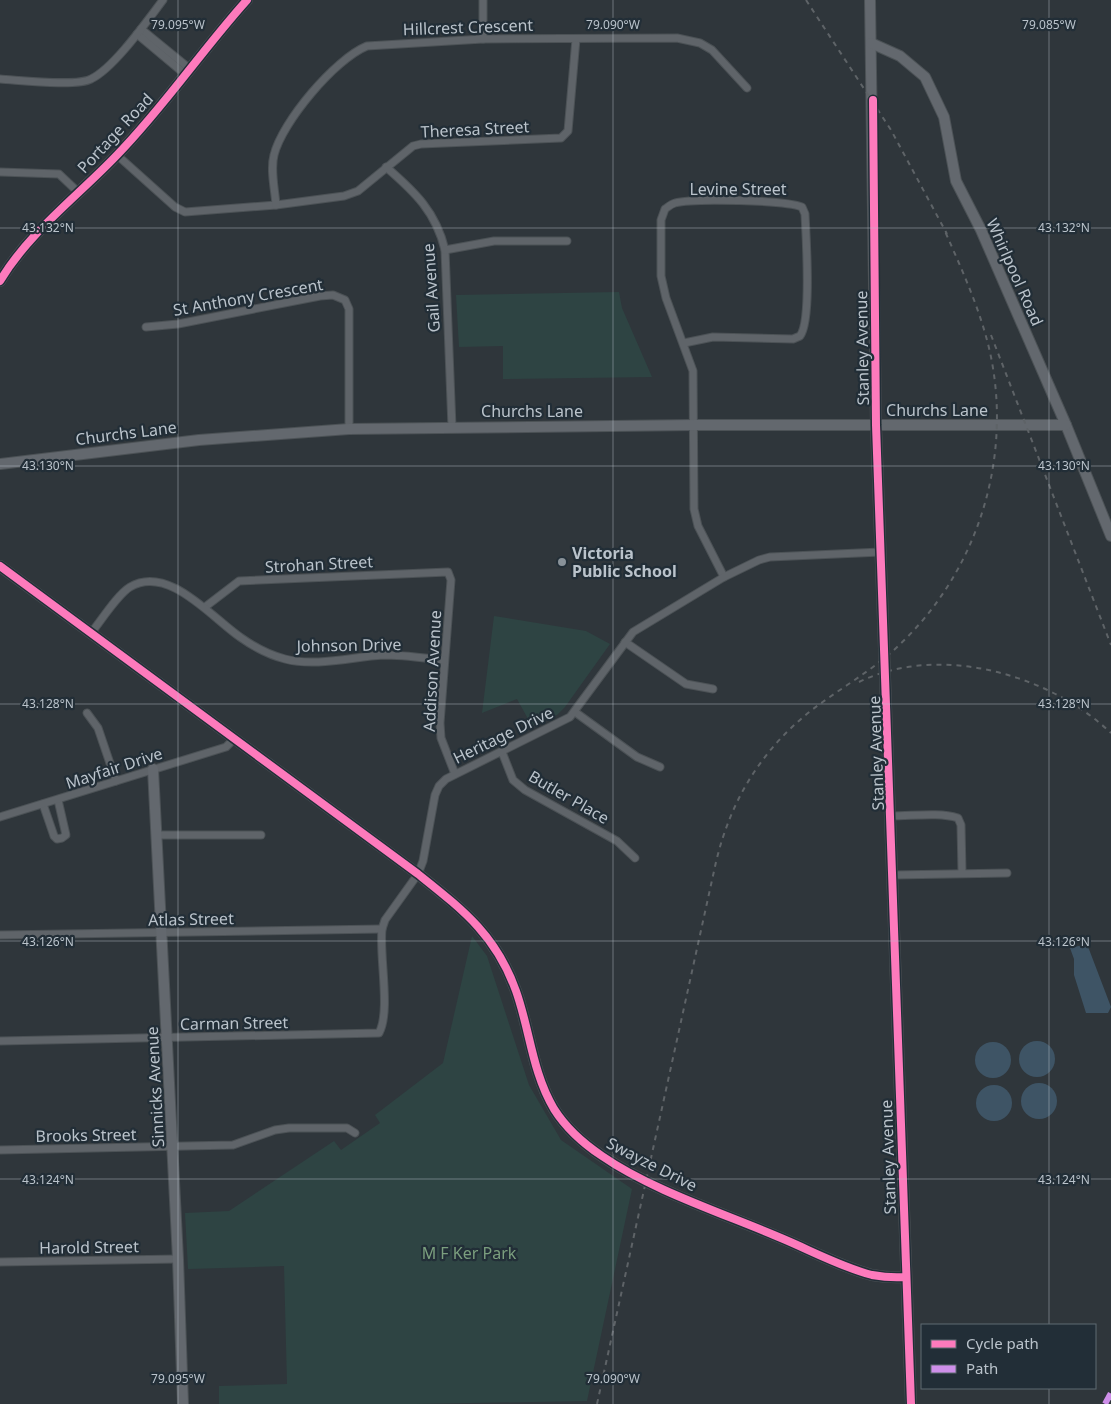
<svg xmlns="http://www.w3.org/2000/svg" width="1111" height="1404" font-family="'Noto Sans',sans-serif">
	<rect width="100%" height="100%" fill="#2f363b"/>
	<g fill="#2e4443">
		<polygon points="619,292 622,308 652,377 503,379 503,346 459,347 456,295"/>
		<polygon points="494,616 586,631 610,644 565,707 557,715 532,726 517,699 482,713"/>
		<polygon points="472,936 487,956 529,1085 561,1140 632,1189 587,1401 417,1404 219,1404 219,1386 287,1384 284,1266 188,1269 185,1213 229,1211 334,1141 341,1150 380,1123 375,1115 443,1063"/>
	</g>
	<g fill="#3e5465">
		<polygon points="1087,944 1111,1007 1108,1013 1086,1013 1074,975 1074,959 1070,948"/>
		<circle cx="1037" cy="1059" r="18"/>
		<circle cx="993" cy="1060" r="18"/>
		<circle cx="1039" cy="1101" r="18"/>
		<circle cx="994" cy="1103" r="18"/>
	</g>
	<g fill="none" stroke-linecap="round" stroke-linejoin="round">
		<g stroke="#4c5256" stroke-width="9">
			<g id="street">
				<polyline points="141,29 190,69"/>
				<polyline points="137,34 186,75"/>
				<polyline points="483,39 483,0"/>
				<path d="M 0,79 C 19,80 76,87 91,79 C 114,68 147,21 163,0"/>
				<polyline points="117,155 175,207 185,212 276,205 344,196 358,191 413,146 421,144 561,138 568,131 576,39"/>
				<path d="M 386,167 C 415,192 436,212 445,250 L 452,427"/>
				<polyline points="0,172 59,174 78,192"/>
				<path d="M 276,205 C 275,190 270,170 274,155 C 282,122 335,59 367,46 L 483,39 L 677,38 L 700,43 L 712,50 L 747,88"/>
				<polyline points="445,250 494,241 567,241"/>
				<polyline points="146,327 178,324 320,296 333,295 345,300 349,309 349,429"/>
				<path d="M 684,343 L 713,337 L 793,339 L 800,336 C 812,321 806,237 805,214 L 802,207 C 786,200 692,198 675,203 C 671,204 668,207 665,209 L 661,220 L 661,276 L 666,298 L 693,371 L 694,509 L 698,526 L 724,577"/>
				<polyline points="205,607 239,581 448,572 451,580 440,723 441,738 455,774"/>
				<path d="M 91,633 C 101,621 117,595 130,587 C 168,564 212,618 240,637 C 254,647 269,655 285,659 C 315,667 352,657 383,655 C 403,655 424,658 444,660"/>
				<polyline points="625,642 686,684 713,689"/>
				<polyline points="575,712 637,757 660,767"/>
				<polyline points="87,713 98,728 116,781"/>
				<polyline points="502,752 513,780 525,790 617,841 635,858"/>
				<polyline points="43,804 54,836 57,839 62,838 66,835 58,800"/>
				<path d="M 892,816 C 913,816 939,812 958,818 L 961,825 L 962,872"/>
				<polyline points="0,817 226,747 234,739"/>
				<polyline points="158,835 261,835"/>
				<polyline points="894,875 1007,873"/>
				<polyline points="0,935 382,929"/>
				<path d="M 0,1041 L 379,1033 C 391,1011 379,956 382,929 L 385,920 L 418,874 L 423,861 L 435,795 L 439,786 L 446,779 L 570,717 L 633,632 L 724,577 L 759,560 L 770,557 L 881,552"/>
				<polyline points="0,1150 233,1145 275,1130 289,1128 347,1128 355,1133"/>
				<polyline points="0,1262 178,1259"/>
			</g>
		</g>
		<g stroke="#4c5256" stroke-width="12">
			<g id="secondary">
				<polyline points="870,0 876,425 911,1404"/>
				<polyline points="871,43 900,56 925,77 944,117 956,181 981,230 1066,425 1111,536"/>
				<path d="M 0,281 C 30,231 77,197 117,155 C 164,107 202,50 247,0"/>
				<polyline points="0,464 199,440 349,429 694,425 1066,425"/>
				<path d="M 0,566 L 418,874 C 463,910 496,935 516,991 C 530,1030 532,1072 554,1109 C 566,1128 584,1144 602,1156 C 651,1190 725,1214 781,1238 C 810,1250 841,1267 872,1275 C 883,1277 894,1278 906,1277"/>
				<polyline points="153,769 178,1259 183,1404"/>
			</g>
		</g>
		<use href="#street" stroke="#5f6469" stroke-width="7"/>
		<use href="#secondary" stroke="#63686e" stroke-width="10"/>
		<g stroke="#5e6367" stroke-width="2" stroke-dasharray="5 5" stroke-linecap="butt">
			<polyline points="806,0 891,130 947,234"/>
			<polyline points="991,335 1111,645"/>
			<path d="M 859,682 C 939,643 1049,674 1111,733"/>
			<path d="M 597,1404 L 716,862 C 731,799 762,749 813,709 C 837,691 864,675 887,656 C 973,583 1013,467 991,357 C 982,313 962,270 944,229"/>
		</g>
		<polyline stroke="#ce8fe9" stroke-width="6" stroke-dasharray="12 6" stroke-linecap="butt" points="1105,1404 1111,1393"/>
		<g stroke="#222e37" stroke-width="11">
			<g id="cycleway">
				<polyline points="873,100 876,425 911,1404"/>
				<path d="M 0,281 C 30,231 77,197 117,155 C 164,107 202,50 247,0"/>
				<path d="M 0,566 L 418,874 C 463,910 496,935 516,991 C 530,1030 532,1072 554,1109 C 566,1128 584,1144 602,1156 C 651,1190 725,1214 781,1238 C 810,1250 841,1267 872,1275 C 883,1277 894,1278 906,1277"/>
			</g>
		</g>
		<use href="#cycleway" stroke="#fd7abc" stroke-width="8"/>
	</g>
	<path fill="none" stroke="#bac3cb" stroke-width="1" stroke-opacity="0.45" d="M 178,0 L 178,1404M 613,0 L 613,1404M 1049,0 L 1049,1325M 0,228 L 1111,228M 0,466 L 1111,466M 0,704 L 1111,704M 0,941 L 1111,941M 0,1179 L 1111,1179M 1049,1388 L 1049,1404"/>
	<circle fill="#899299" stroke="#222e37" stroke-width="2" cx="562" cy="562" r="5"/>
	<g text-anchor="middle" stroke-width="4.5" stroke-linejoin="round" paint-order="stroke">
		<g font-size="16" fill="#bac3cb" stroke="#222e37">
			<text transform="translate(468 27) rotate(-2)" y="6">Hillcrest Crescent</text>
			<text transform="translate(475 129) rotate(-3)" y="6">Theresa Street</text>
			<text transform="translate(115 133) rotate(-47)" y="6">Portage Road</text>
			<text x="738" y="195">Levine Street</text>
			<text transform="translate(1015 272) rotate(66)" y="6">Whirlpool Road</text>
			<text transform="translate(431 288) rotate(-94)" y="6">Gail Avenue</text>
			<text transform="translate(248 297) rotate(-10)" y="6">St Anthony Crescent</text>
			<text transform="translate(862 348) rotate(-91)" y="6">Stanley Avenue</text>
			<text x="937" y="416">Churchs Lane</text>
			<text x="532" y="417">Churchs Lane</text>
			<text transform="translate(126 433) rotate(-7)" y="6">Churchs Lane</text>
			<text transform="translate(319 564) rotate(-3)" y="6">Strohan Street</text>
			<text transform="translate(349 645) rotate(-1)" y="6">Johnson Drive</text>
			<text transform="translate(432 671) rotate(-87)" y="6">Addison Avenue</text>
			<text transform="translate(503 735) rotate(-26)" y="6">Heritage Drive</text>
			<text transform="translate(876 753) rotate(-92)" y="6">Stanley Avenue</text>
			<text transform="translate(114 768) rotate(-18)" y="6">Mayfair Drive</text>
			<text transform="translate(569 797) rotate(30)" y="6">Butler Place</text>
			<text transform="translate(191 919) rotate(-1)" y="6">Atlas Street</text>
			<text transform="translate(234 1023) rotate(-1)" y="6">Carman Street</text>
			<text transform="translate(155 1087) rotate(-93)" y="6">Sinnicks Avenue</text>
			<text transform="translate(86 1135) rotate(-1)" y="6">Brooks Street</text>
			<text transform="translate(888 1157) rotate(-92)" y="6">Stanley Avenue</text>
			<text transform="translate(652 1164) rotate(27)" y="6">Swayze Drive</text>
			<text transform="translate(89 1247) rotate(-1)" y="6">Harold Street</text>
		</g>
		<g font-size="16" font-weight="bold" fill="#bac3cb" stroke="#222e37" text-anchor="start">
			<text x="572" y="559">Victoria<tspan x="572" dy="18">Public School</tspan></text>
		</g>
		<g font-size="16" fill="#7b9f7e" stroke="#222e37">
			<text x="469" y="1259">M F Ker Park</text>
		</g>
	</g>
	<g font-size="12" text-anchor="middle" fill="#bac3cb" stroke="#222e37" stroke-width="4.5" stroke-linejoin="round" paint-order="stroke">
		<text x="178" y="29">79.095°W</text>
		<text x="613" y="29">79.090°W</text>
		<text x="1049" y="29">79.085°W</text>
		<text x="48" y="232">43.132°N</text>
		<text x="1064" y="232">43.132°N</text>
		<text x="48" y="470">43.130°N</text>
		<text x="1064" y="470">43.130°N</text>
		<text x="48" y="708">43.128°N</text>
		<text x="1064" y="708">43.128°N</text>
		<text x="48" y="946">43.126°N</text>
		<text x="1064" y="946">43.126°N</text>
		<text x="48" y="1184">43.124°N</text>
		<text x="1064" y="1184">43.124°N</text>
		<text x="178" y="1383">79.095°W</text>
		<text x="613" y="1383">79.090°W</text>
	</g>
	<rect x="921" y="1324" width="175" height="65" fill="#222e37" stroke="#5f6a72"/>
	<rect x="931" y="1340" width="25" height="8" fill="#fd7abc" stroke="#5f6a72"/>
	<text x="966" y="1349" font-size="15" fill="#bac3cb">Cycle path</text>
	<rect x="931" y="1365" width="25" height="8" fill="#ce8fe9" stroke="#5f6a72"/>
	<text x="966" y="1374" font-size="15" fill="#bac3cb">Path</text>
</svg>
